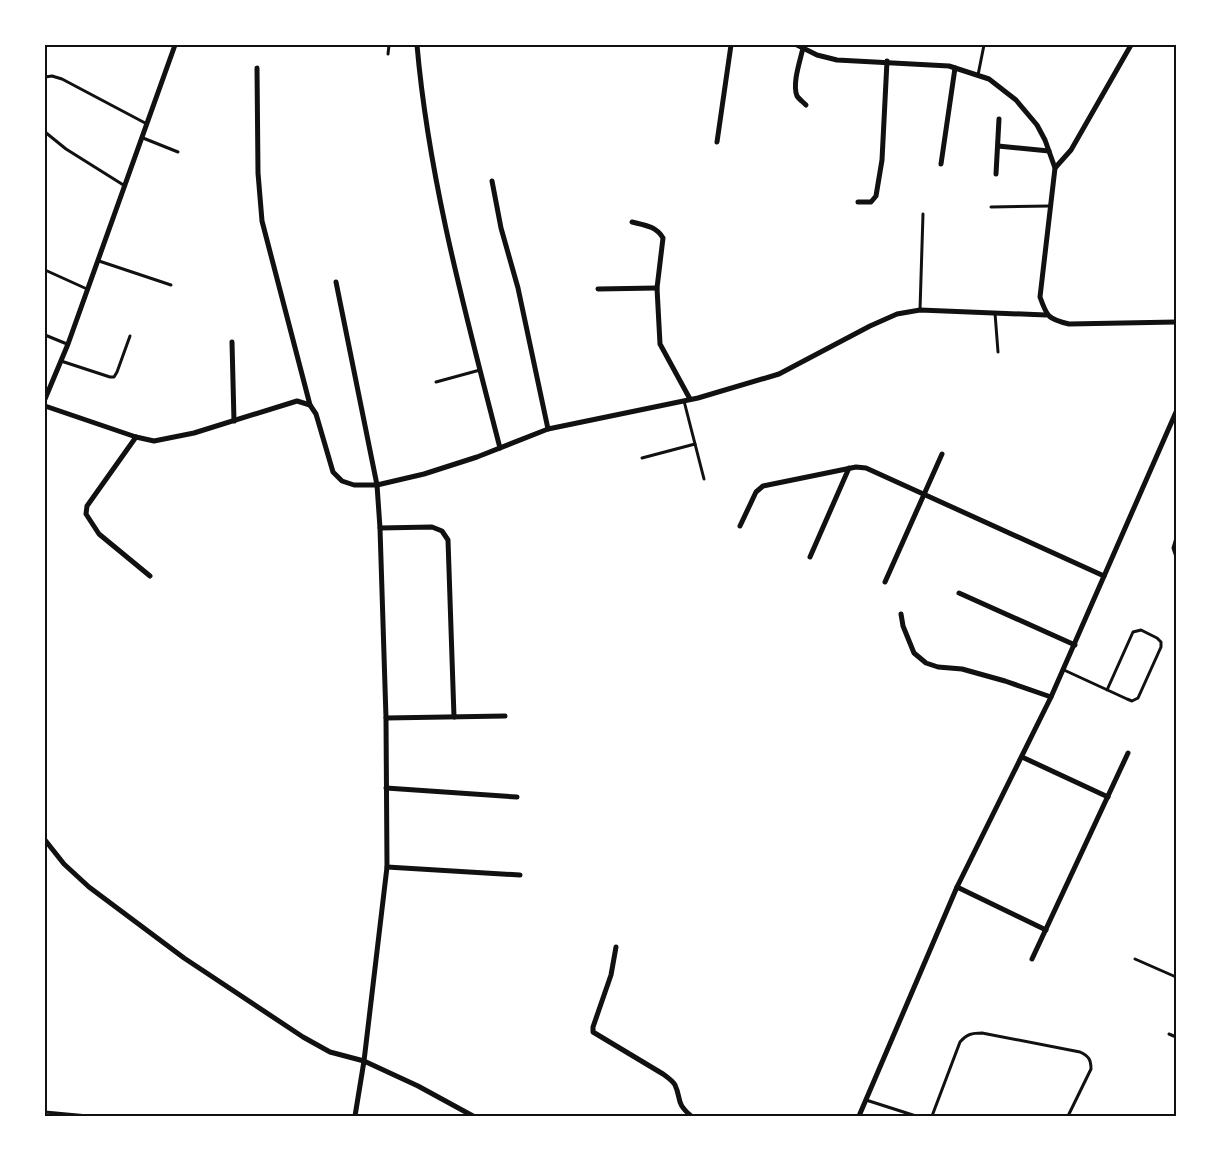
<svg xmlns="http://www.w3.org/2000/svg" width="1221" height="1161" font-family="Barlow,sans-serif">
	<rect width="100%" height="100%" fill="#fff"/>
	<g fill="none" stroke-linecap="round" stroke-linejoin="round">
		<g stroke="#111" stroke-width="3">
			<polyline points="388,54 389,45"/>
			<polyline points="978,75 984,45"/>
			<polyline points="45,77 52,76 62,79 147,124"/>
			<polyline points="45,132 66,149 125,186"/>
			<polyline points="143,138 178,152"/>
			<polyline points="991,207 1050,206"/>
			<polyline points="99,261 171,285"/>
			<polyline points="45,270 87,289"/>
			<polyline points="920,310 923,214"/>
			<polyline points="995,313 998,352"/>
			<polyline points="45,335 67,344"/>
			<polyline points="61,361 110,377 114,377 117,372 130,336"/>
			<polyline points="436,382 480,370"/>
			<polyline points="684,401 704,479"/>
			<polyline points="642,458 695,444"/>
			<polyline points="1176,538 1173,548 1176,557"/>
			<polyline points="1064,670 1127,699 1132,701 1138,698 1161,647 1161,642 1157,638 1141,630 1133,632 1107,690"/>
			<polyline points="1135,959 1176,977"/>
			<polyline points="1169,1034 1176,1037"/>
			<polyline points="866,1100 916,1116"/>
			<polyline points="45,1112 88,1116"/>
			<path d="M 932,1116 L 960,1042 C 967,1034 972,1033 982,1033 L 1080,1052 C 1089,1056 1091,1060 1091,1069 L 1068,1116"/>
		</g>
		<g stroke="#111" stroke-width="5">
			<path d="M 417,45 C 429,182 466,315 500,448"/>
			<path d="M 797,45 L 817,55 L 837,60 L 949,66 L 989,79 L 1016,100 L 1037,125 L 1045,140 L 1055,168 L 1040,297 C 1047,317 1048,319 1069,324 L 1176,322"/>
			<path d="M 803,48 C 800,61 792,84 797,96 C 799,99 803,102 806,105"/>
			<polyline points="257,68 258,173 262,221 310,405"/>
			<polyline points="717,142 731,45"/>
			<polyline points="998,146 1049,151"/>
			<polyline points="941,164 955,68"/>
			<polyline points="1055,168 1071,150 1131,45"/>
			<polyline points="996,174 999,119"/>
			<polyline points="492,181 501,228 518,288 548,429"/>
			<polyline points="858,202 871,202 876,196 882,160 887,61"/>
			<path d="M 632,222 C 644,225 656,226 663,238 L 657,288 L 660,344 L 690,399"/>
			<polyline points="336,282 377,485 380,528 386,718 387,867 364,1061 355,1116"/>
			<polyline points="598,289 657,288"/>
			<polyline points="232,342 234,421"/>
			<polyline points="45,399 68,344 175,45"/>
			<polyline points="45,406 136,437 154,441 194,433 297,401 310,405 316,414 333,472 342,481 354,485 377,485 424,474 477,457 548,429 698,398 779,374 870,326 897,314 920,310 1046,315"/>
			<polyline points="136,437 87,506 86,514 99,534 150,576"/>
			<polyline points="740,526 756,492 763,486 856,467 866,468 1104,576"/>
			<polyline points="380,528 432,527 442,531 448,540 454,717"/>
			<polyline points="810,557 849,468"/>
			<polyline points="885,582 942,454"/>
			<polyline points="959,593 1075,645"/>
			<polyline points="901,614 903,626 914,653 926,663 938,667 962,669 1005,681 1051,697"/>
			<polyline points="386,718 505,716"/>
			<polyline points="1022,757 1108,797"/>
			<polyline points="386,788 517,797"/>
			<polyline points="45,840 64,864 89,887 184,958 303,1037 330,1052 364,1061 418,1086 473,1116"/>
			<polyline points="387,867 520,875"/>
			<polyline points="957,887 1046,930"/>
			<path d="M 616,947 L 611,975 L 593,1027 L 593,1032 L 663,1074 C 667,1077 673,1081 675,1085 C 682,1100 675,1102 691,1116"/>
			<polyline points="1032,959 1128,753"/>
			<polyline points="859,1116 957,887 1051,697 1176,412"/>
		</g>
	</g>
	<rect width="1221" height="1161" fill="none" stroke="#ffffff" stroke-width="92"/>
	<rect x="46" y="46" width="1129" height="1069" fill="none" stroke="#111" stroke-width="2"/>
</svg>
